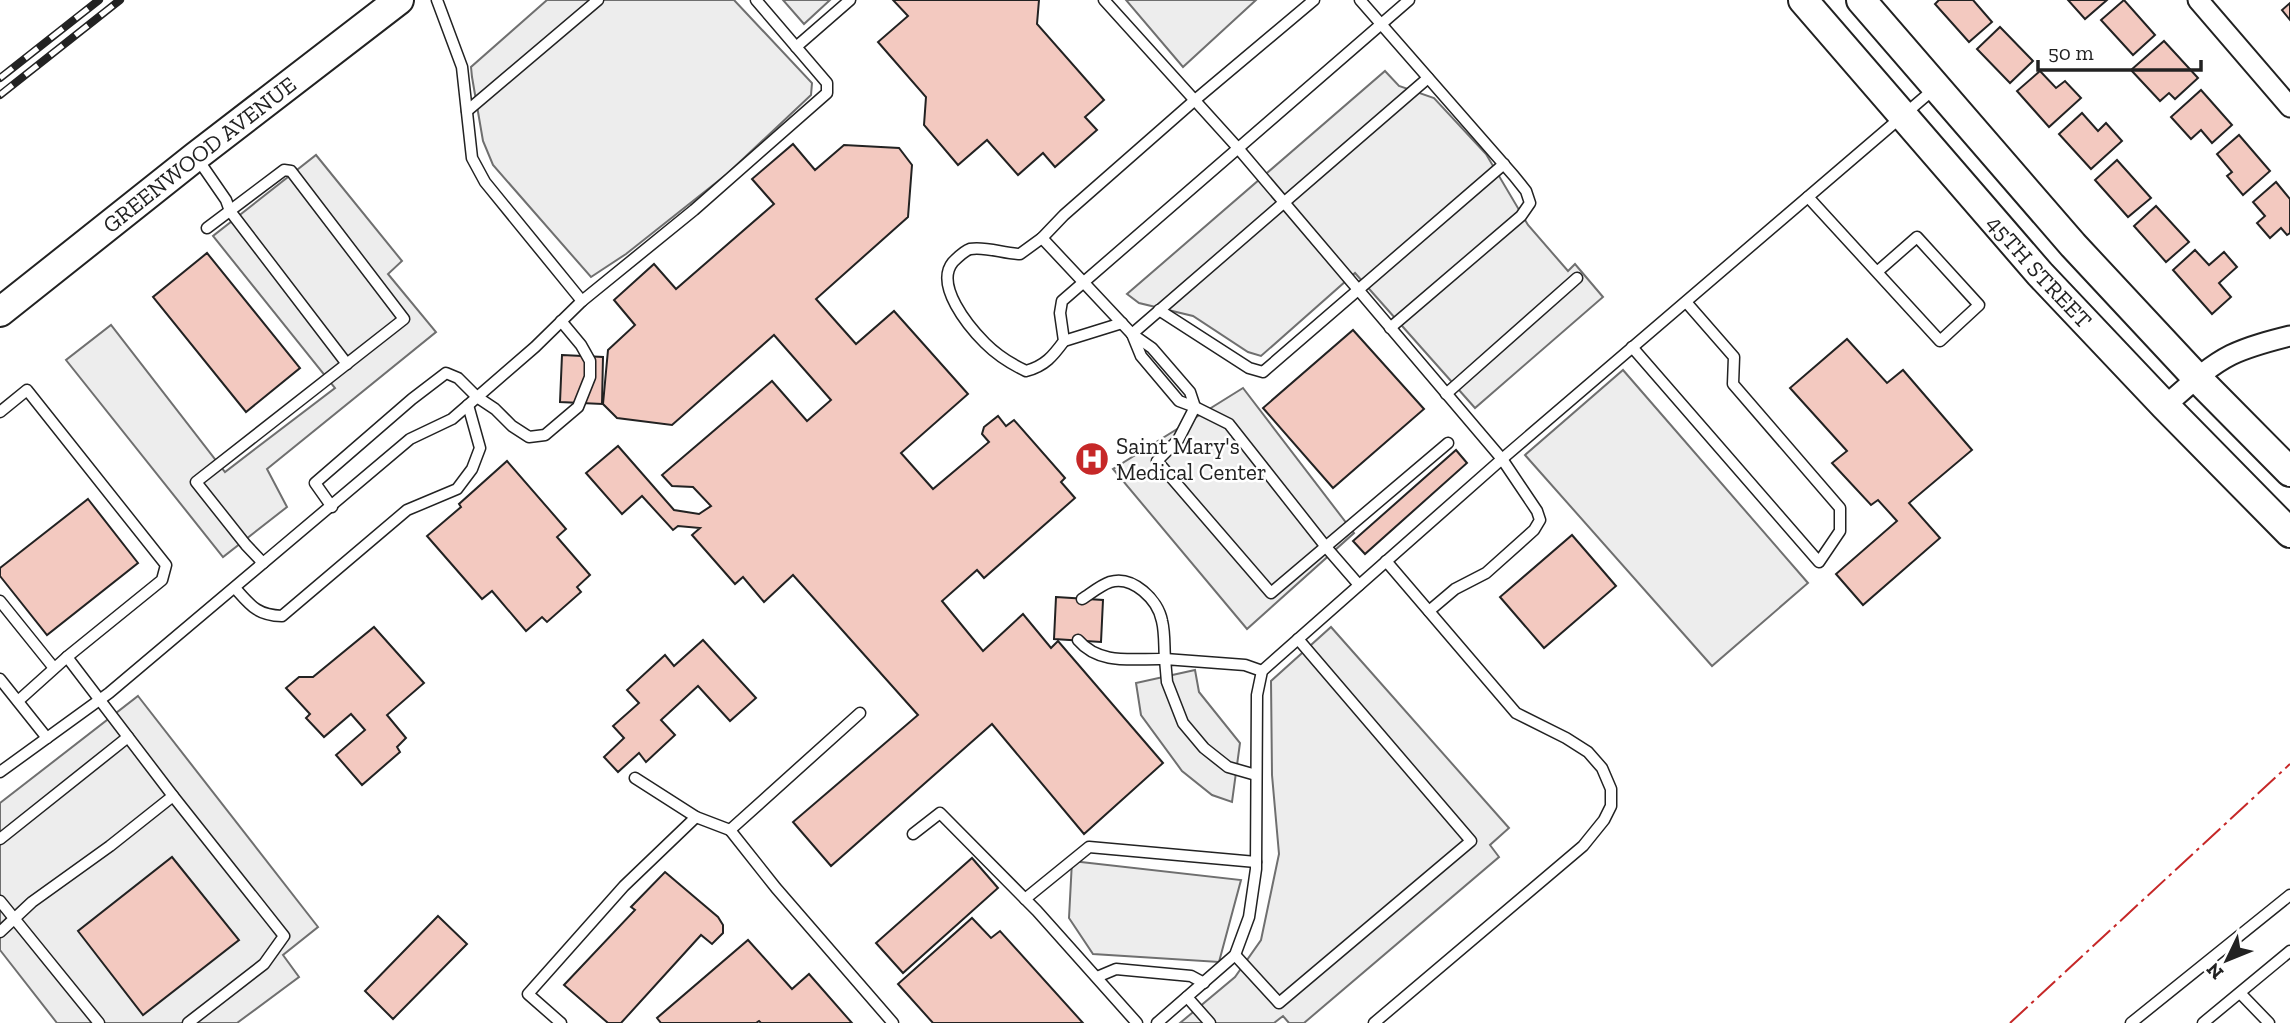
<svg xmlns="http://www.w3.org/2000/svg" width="2290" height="1023" font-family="'Zilla Slab',serif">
	<rect width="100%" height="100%" fill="#fff"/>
	<g fill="#ededed" stroke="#6f6f6f" stroke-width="2">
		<polygon points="547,0 734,0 812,83 811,95 727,174 626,254 591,277 493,165 483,141 472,77 471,67"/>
		<polygon points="783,0 830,0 804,24"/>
		<polygon points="1126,0 1256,0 1183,67"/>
		<polygon points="1385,71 1399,86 1434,98 1486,154 1528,225 1568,271 1575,264 1603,297 1475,408 1355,273 1261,356 1248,352 1193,316 1139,303 1127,294"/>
		<polygon points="316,155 402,261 388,274 436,332 267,469 287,507 223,557 66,360 111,325 225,472 335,388 213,236"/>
		<polygon points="1623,370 1808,583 1712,666 1525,455"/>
		<polygon points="1243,388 1354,533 1247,629 1113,469"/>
		<polygon points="1331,627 1509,828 1490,845 1499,857 1304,1023 1289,1023 1283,1016 1274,1023 1180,1023 1235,977 1261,940 1279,854 1272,775 1271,681"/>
		<polygon points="1195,670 1199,692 1240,743 1232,802 1212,795 1182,771 1141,715 1136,683"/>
		<polygon points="138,696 318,927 283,955 299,977 237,1023 57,1023 0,950 0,803"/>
		<polygon points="1072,861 1241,880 1219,962 1093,954 1069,918"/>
	</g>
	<g fill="#f3c9c0" stroke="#222" stroke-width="2">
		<polygon points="893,0 1039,0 1037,24 1104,100 1085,117 1097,130 1055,167 1043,153 1018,175 987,140 958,165 924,125 926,97 878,42 908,16"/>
		<polygon points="1939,0 1973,0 1992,22 1969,42 1935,4"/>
		<polygon points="2068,0 2107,0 2085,19"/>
		<polygon points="2124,0 2155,35 2133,55 2101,20"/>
		<polygon points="2290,3 2290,20 2282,10"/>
		<polygon points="2000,27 2033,61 2010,83 1977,49"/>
		<polygon points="2164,41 2198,78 2175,99 2169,93 2160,101 2131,70"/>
		<polygon points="2040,71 2056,88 2065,81 2081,98 2049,127 2017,91"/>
		<polygon points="2201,90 2232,125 2212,143 2201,130 2191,139 2171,117"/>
		<polygon points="2082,113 2098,131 2106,123 2122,141 2091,169 2059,134"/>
		<polygon points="2239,135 2270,171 2243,195 2227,176 2232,172 2217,154"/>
		<polygon points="793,144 815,170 844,145 899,148 912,165 908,217 816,299 856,344 894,311 968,394 901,453 933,489 989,442 982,434 984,427 998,416 1006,426 1014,420 1065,478 1061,482 1075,498 984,578 977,570 942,601 983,651 1023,614 1051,648 1058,641 1163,763 1084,834 992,724 831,866 793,822 918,715 793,575 764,602 743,577 735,584 692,535 700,528 678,526 673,530 642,496 622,514 586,473 618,446 674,510 699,514 711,506 693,487 672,486 662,475 772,381 807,421 831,400 774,335 672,425 617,418 603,404 608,350 635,325 614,300 654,264 676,289 774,204 752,179"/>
		<polygon points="2117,160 2151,198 2128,217 2095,180"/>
		<polygon points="2276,182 2290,199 2290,233 2287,235 2281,228 2270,238 2257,223 2265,216 2253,202"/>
		<polygon points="2156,206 2189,242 2166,262 2134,226"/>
		<polygon points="2195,250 2209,265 2224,252 2237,267 2219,283 2231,297 2212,314 2173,270"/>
		<polygon points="207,253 300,368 246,412 153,297"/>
		<polygon points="1353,330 1424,409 1333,488 1263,408"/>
		<polygon points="1847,339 1887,383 1903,370 1972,450 1909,503 1940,538 1863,605 1836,574 1897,521 1878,500 1871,505 1832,463 1847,451 1790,388"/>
		<polygon points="562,355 603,357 602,404 560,402"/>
		<polygon points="1456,450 1467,463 1365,554 1353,541"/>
		<polygon points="507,461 566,529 557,537 590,575 577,587 581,592 547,622 542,617 526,631 492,591 482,599 427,536 461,507 459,504"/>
		<polygon points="88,499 138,563 47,635 0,576 0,568"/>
		<polygon points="1572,535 1616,586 1544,648 1500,597"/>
		<polygon points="1056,597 1103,600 1101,642 1054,639"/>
		<polygon points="374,627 424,683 387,715 406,738 397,747 400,752 362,785 336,755 365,730 351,714 324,737 306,718 310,714 286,688 299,677 313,677"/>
		<polygon points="703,640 756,698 730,721 698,686 661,720 675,735 646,762 639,753 618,772 604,757 624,738 613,726 639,703 627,690 665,655 674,666"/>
		<polygon points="172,857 239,940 143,1015 78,931"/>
		<polygon points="972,858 998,888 903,973 876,943"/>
		<polygon points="665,872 718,917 723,925 723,933 712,944 701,935 621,1023 608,1023 564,985 635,910 631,907"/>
		<polygon points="438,916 467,944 393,1019 365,991"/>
		<polygon points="972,918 991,938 1000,931 1083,1023 933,1023 898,984"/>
		<polygon points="748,940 792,989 809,974 852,1023 761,1023 759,1021 756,1023 661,1023 657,1018"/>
	</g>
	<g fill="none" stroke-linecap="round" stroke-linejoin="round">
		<g stroke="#222" stroke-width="13">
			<g id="service">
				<polyline points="437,0 462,67 472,158 485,182 582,301"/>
				<polyline points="1104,0 1237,147 1502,459 1537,511 1540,520 1534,530 1486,573 1455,589 1429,611"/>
				<path d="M 1314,0 L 1195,100 L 1064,215 L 1042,238 L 1020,254 C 1004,254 986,246 970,249 C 964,251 957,258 953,262 C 934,285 969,327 985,343 C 997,355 1011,364 1026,371 C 1045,366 1053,356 1064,341 L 1060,313 L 1062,301 L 1409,0"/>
				<polyline points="1360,0 1514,176 1526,191 1530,203 1521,216 1390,328"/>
				<polyline points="796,47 850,0"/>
				<polyline points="467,111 598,0"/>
				<polyline points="197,158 226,200 230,211 347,364"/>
				<polyline points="1808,197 1940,341 1979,305 1917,237 1877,272"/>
				<polyline points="207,228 284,170 291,171 404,319 196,482 246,545 263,563"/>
				<polyline points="1042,238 1132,334 1152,348 1190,392 1195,407 1178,440 1157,461 1271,593 1448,443"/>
				<polyline points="1159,310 1249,368 1263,372 1504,164"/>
				<polyline points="1132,334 1428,78"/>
				<polyline points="1132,334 1141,356 1179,401 1195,407 1229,424 1326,547 1359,585"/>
				<polyline points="1064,341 1122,323"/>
				<polyline points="1632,347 1819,562 1840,531 1840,508 1733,384 1734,357 1686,302"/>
				<polyline points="1446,394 1577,278"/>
				<polyline points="0,412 27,390 166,565 162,580 67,657 18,701"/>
				<polyline points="332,507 315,483 412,399 446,373 458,378 477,397 495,409 512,426 529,437 545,435 578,407 590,377 590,361 581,345 561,321"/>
				<path d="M 235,588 C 251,606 257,615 282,616 L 407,510 L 457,489 L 472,469 L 480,448 L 468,405"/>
				<polyline points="0,601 54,668"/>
				<path d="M 1078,640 C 1100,666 1135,658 1165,659 C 1164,647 1165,633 1162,621 C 1158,600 1133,575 1110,582 C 1101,585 1090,594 1082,599"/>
				<polyline points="67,657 173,796 284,936 264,964 188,1023"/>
				<polyline points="0,679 47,738"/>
				<polyline points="0,772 109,693 410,439 452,419 535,347 582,301 694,210 827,93 827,83 756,0"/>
				<polyline points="1256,775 1228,767 1204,748 1183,723 1167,682 1165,659 1245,665 1262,671"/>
				<polyline points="635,778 696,817 730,830 860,713"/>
				<polyline points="730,830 776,888 893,1023"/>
				<polyline points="913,834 940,813 1037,911 1137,1023"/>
				<polyline points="0,839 128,737"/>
				<polyline points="1025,899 1089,847 1256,862"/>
				<polyline points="0,901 99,1023"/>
				<polyline points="0,932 32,902 110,846 173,796"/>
				<polyline points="1235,955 1279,1003 1471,841 1298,639"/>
				<polyline points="1097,977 1116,969 1191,976 1204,983"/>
				<polyline points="2240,993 2269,1023"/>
				<polyline points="1187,997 1210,1023"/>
				<polyline points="561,1023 528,994 624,886 696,817"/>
				<polyline points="1157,1023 1235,955 1249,917 1256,869 1257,695 1262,671 1502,459 1934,89"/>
				<polyline points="1374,1023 1583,846 1604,820 1611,806 1611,789 1602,768 1588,752 1566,738 1516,713 1386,561"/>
				<polyline points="2131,1023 2290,895"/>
				<polyline points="2203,1023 2290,951"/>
			</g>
		</g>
		<g stroke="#222" stroke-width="23">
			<g id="minor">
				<polyline points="2198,0 2290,107"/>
				<path d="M 2165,406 C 2186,388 2207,367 2231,355 C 2250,346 2270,341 2290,336"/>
			</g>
		</g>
		<g stroke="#222" stroke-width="32">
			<g id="secondary">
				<path id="s1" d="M 1803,0 L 2040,274 L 2165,406 L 2290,533"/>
				<polyline points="1861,0 2073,245 2197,378 2290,472"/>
				<path id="s2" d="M 0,312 L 195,157 L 399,0"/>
			</g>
		</g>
		<use href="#service" stroke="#fff" stroke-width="10"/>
		<use href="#minor" stroke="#fff" stroke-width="19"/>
		<use href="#secondary" stroke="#fff" stroke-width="28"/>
		<g stroke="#222" stroke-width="8">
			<g id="rail">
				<polyline points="0,78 99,0"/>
				<polyline points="0,95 120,0"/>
			</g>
		</g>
		<use href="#rail" stroke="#fff" stroke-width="5" stroke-dasharray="16" stroke-linecap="butt"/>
		<polyline stroke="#c62828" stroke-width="2" stroke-dasharray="24 5 3.5 5" stroke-linecap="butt" points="2010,1023 2290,764"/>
	</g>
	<defs>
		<g id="hospital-disc" transform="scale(1.75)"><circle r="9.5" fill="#c62828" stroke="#fff"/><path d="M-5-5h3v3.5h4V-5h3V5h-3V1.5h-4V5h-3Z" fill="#fff"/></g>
	</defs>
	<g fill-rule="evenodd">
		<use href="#hospital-disc" x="1092" y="459"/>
	</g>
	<g text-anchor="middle" stroke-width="5" stroke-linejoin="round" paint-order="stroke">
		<g font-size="23" fill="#222" stroke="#fff">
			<text dy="8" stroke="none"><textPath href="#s2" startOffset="254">GREENWOOD AVENUE</textPath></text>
			<text dy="8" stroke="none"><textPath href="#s1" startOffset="360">45TH STREET</textPath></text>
		</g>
		<g font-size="23" fill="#222" stroke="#fff" text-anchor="start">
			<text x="1116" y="454">Saint Mary's<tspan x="1116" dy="26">Medical Center</tspan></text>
		</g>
	</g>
	<g transform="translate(2227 960) rotate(227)" stroke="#ffffff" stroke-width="5" paint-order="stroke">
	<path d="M0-5L12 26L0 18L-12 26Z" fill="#222222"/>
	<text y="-10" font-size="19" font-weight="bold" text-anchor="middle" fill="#222222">N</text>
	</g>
	<path d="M2038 60v10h163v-10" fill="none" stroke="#222222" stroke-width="3.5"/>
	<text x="2048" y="60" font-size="21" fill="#222222" stroke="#ffffff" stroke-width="5" paint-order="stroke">50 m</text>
</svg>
